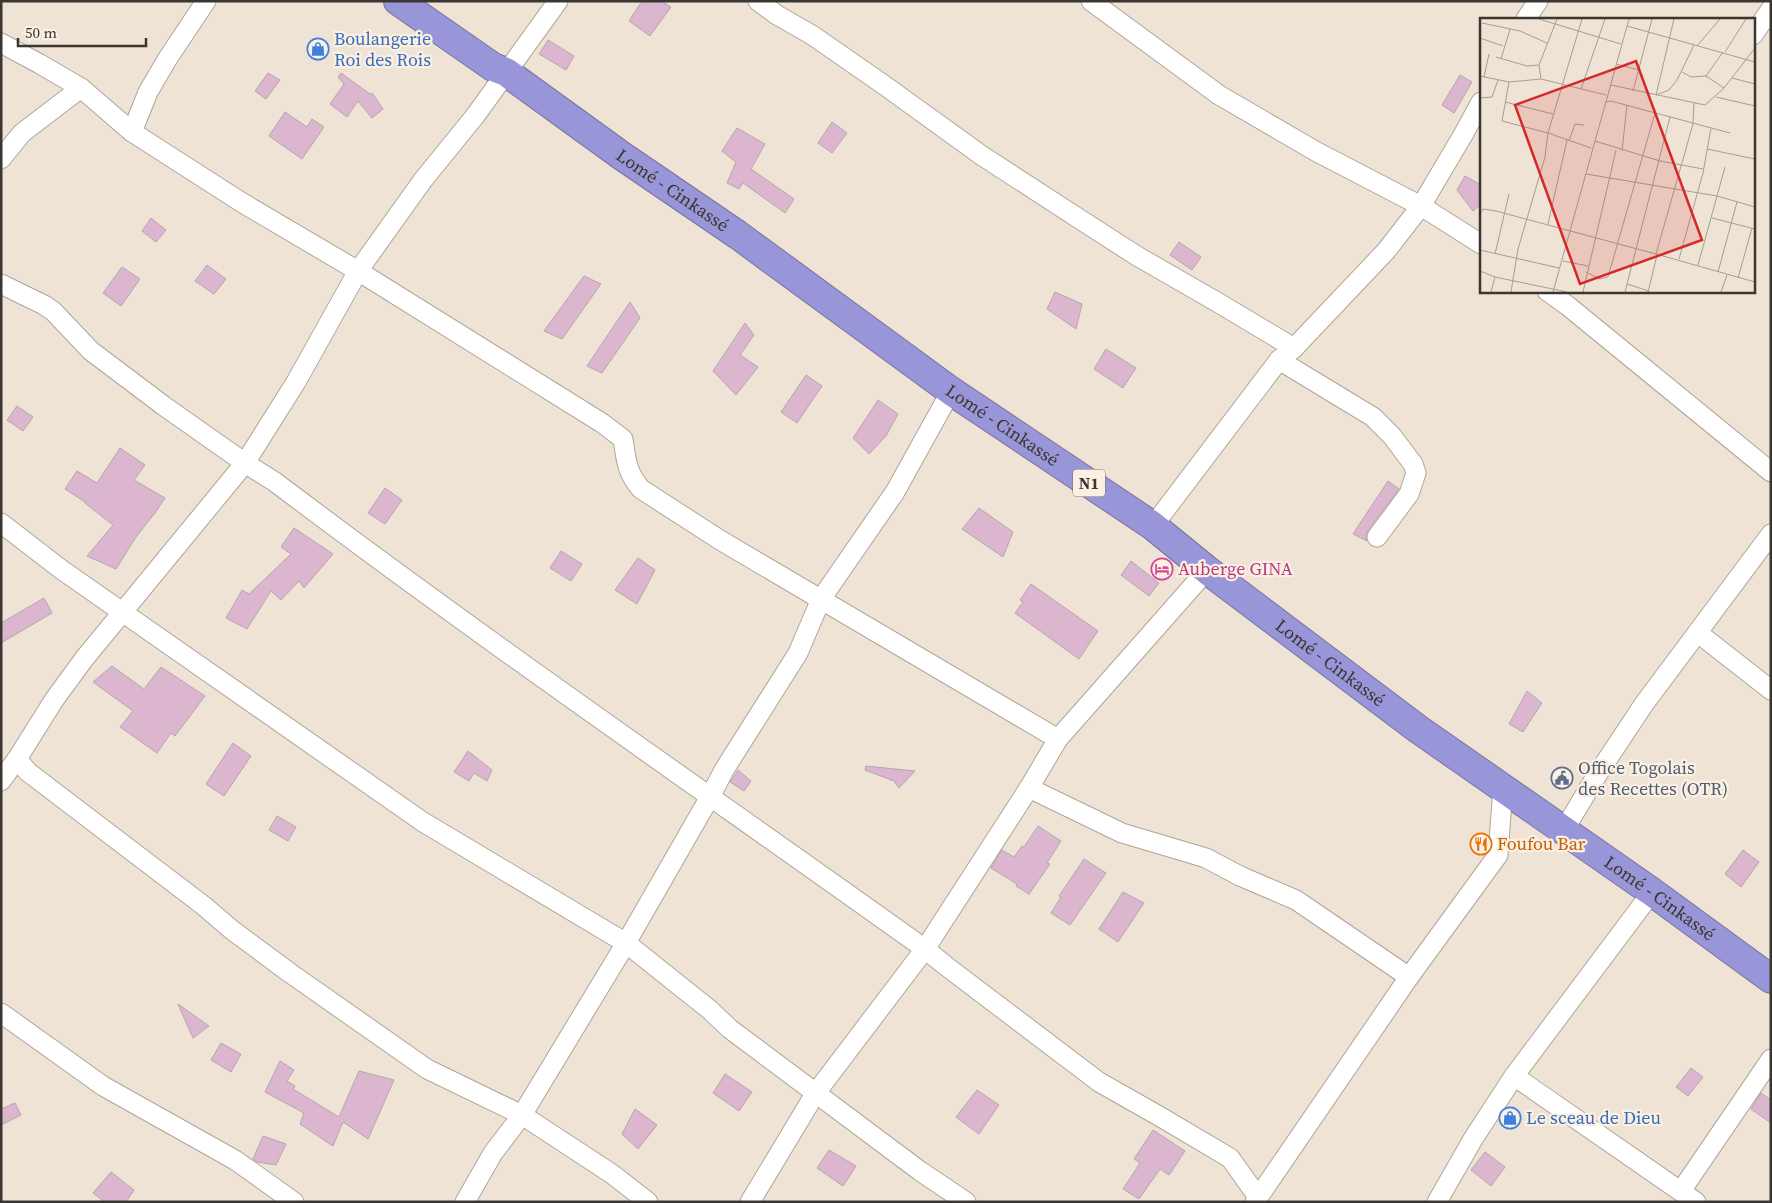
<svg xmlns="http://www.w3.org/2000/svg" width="1772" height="1203" font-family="'Source Serif 4',serif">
	<rect width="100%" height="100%" fill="#eee3d4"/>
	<g fill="#dbb6ce" stroke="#b5a6b0">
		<polygon points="642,1 661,1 671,7 650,36 629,21"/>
		<polygon points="548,40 574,56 566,70 539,54"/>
		<polygon points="268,73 280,80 266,99 255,91"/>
		<polygon points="341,73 370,94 372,93 383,109 372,118 358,101 347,117 330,104 344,84 338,77"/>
		<polygon points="1460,75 1472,82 1454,113 1442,105"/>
		<polygon points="285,112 307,127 312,119 324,127 302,159 269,136"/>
		<polygon points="832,122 847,133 832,153 818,143"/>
		<polygon points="737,128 765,144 751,169 794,199 785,213 743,183 739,189 727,183 736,162 722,151"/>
		<polygon points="1465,176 1481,185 1481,204 1473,211 1457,190"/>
		<polygon points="151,218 166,230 156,242 142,231"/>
		<polygon points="1179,242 1201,257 1192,270 1170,255"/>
		<polygon points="207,265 226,279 214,294 195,281"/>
		<polygon points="122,267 140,279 121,306 103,293"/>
		<polygon points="584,276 601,284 562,339 544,331"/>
		<polygon points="1055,292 1082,304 1076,329 1047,309"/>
		<polygon points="630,302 640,318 602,373 587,366"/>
		<polygon points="745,323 754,335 740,355 758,367 736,395 713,371"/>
		<polygon points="1106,349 1136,368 1123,388 1094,369"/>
		<polygon points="806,375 822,386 797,423 781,412"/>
		<polygon points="878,400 898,414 886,436 869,454 853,438"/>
		<polygon points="17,406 33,417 23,431 7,420"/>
		<polygon points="120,448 145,465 134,480 165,498 155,513 136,537 116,569 87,556 113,525 85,503 85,502 65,489 77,471 97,483"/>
		<polygon points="1388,481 1399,489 1368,530 1366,535 1367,541 1353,534"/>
		<polygon points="385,488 402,500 385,524 368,513"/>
		<polygon points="979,508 1013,532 1003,557 962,529"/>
		<polygon points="294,528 333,554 304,588 299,581 281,600 271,591 247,629 226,618 242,590 249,594 291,554 281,547"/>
		<polygon points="561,551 582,564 571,581 550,568"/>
		<polygon points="638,558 655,570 637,604 615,590"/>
		<polygon points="1131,561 1159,583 1149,596 1121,575"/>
		<polygon points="1031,584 1098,631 1079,659 1015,613 1023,602 1020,600"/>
		<polygon points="44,598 52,613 1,643 1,623"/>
		<polygon points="112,666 144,689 161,667 205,696 175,736 171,733 157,753 120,727 133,711 93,682"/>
		<polygon points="1527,691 1542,703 1523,732 1509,724"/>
		<polygon points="233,743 251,756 224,796 206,784"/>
		<polygon points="468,751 492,770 487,781 474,773 469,781 454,772"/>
		<polygon points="866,766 915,771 899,788 894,781 865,770"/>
		<polygon points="738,770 751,781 744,791 730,782"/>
		<polygon points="277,816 296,827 288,841 269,830"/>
		<polygon points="1038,826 1061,841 1047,863 1050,864 1029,894 1016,886 1017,884 991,868 1002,850 1014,857 1022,846 1024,847"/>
		<polygon points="1743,850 1759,862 1741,887 1725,874"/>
		<polygon points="1084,859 1106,873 1070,925 1051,913 1061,897 1059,896"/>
		<polygon points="1123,892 1144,903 1118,942 1099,929"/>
		<polygon points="178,1004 209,1026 193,1038"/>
		<polygon points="221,1043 241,1054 231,1072 211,1060"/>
		<polygon points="280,1061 294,1070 287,1081 295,1086 293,1089 339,1117 359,1071 394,1080 368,1139 343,1122 333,1146 300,1124 304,1113 265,1092"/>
		<polygon points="1691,1068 1703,1077 1688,1096 1676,1087"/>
		<polygon points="725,1074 752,1092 739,1111 713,1093"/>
		<polygon points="977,1090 999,1105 979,1134 956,1117"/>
		<polygon points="1761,1093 1771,1100 1771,1123 1751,1109"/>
		<polygon points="15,1103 21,1115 1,1125 1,1109"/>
		<polygon points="635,1109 657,1125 638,1149 622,1134"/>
		<polygon points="1153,1130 1185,1151 1169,1175 1160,1169 1139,1199 1123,1189 1140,1163 1134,1159"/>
		<polygon points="263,1136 286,1144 276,1165 257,1162 253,1159"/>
		<polygon points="829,1150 856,1166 843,1186 817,1168"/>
		<polygon points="1485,1152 1505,1167 1491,1186 1471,1170"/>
		<polygon points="111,1172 134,1190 126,1202 105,1202 93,1193"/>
	</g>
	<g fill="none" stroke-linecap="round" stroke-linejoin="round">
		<g stroke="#afa598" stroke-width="21">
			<g id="minor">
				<polyline points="558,1 475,116 423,180 358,271 296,382 245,463 84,659 54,700 17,759 28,772 204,906 232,930 290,973 427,1069 522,1115 612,1174 648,1202"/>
				<polyline points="758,1 777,15 812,35 884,85 981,155 1081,220 1137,256 1217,302 1294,348"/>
				<polyline points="1091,1 1219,95 1317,152 1421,206 1463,135 1481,102"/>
				<polyline points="1526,19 1538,1"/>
				<polyline points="1753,35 1771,9"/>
				<path d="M 1,43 L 40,64 L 81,88 L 132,132 L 241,202 L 358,271 L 602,423 L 623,439 C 626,460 627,473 641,489 L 720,540 L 1058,739"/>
				<polyline points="132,132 148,92 168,58 206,1"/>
				<polyline points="1,159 22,133 81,88"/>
				<path d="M 1,284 L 44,305 L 53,311 L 91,351 L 164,406 L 245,463 L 275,482 C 488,643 708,794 925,949 L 946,966 L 1099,1082 L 1159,1116 L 1230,1158 L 1258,1197"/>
				<polyline points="1547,291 1568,306 1771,472"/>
				<polyline points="1279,360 1373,417 1392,436 1413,464 1416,473 1409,494 1377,537"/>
				<polyline points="1,523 62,570 423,822 626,943 710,1010 730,1029 920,1171 966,1202"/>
				<polyline points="1153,526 1279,360 1294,348 1386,251 1421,206 1481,244"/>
				<polyline points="1698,633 1771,690"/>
				<polyline points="1,781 17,759"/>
				<polyline points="1029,788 1122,833 1206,858 1240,876 1296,900 1409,977"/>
				<polyline points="1564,830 1597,775 1644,704 1771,534"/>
				<polyline points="1,1013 103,1086 235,1160 294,1202"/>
				<polyline points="1514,1076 1696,1202"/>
				<polyline points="1681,1191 1771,1059"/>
				<polyline points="465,1202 493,1153 522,1115 626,943 711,795 724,770 798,653 821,599 895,492 951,391"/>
				<polyline points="750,1202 815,1094 925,949 1029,788 1058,739 1207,570"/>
				<polyline points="1255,1202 1409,977 1498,855 1503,787"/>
				<polyline points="1437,1202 1473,1139 1514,1076 1652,892"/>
			</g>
		</g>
		<g stroke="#77749e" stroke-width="30">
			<g id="highway">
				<path id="s1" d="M 398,1 L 493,67 L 506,72 L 622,156 L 738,235 L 951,391 L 1153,526 L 1207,570 L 1418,729 L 1652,892 L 1771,979"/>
			</g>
		</g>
		<use href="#minor" stroke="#fff" stroke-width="19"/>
		<use href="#highway" stroke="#9896d8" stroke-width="28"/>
	</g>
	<defs>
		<g id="shop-ring" transform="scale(1.125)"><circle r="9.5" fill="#fbf0e1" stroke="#3f7fe0" stroke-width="1.5"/><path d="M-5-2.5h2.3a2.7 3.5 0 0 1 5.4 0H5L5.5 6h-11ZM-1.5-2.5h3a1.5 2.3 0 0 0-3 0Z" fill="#3f7fe0"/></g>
		<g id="hotel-ring" transform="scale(1.125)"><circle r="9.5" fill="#fbf0e1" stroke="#d1479c" stroke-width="1.5"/><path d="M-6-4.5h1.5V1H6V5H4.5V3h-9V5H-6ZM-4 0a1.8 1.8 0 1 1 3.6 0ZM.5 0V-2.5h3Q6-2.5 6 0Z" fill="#d1479c"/></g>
		<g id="civic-ring" transform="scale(1.125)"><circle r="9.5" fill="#fbf0e1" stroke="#5c6f8a" stroke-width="1.5"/><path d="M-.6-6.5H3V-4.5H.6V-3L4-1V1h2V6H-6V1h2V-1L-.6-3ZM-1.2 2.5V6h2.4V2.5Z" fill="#5c6f8a"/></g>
		<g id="restaurant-ring" transform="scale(1.125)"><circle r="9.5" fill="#fbf0e1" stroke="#e8710a" stroke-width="1.5"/><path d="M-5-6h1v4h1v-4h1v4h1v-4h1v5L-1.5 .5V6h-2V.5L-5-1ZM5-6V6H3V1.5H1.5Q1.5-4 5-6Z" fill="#e8710a"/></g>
	</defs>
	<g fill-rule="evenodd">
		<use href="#shop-ring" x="318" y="49"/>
		<use href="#hotel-ring" x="1162" y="569"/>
		<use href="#civic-ring" x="1562" y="778"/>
		<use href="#restaurant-ring" x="1481" y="844"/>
		<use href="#shop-ring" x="1510" y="1118"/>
	</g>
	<g text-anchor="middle" stroke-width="4.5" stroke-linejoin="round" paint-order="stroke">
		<rect fill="#fbf0e1" stroke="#746e66" stroke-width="1" x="1073" y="469.5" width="32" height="27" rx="4"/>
		<g font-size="16" font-weight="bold" fill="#3a3631">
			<text x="1089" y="489">N1</text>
		</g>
		<g font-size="18" fill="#366cbe" stroke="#fbf0e1" text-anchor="start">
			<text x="334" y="45">Boulangerie<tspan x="334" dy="21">Roi des Rois</tspan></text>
			<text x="1526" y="1124">Le sceau de Dieu</text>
		</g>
		<g font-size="18" fill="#3a3631" stroke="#fbf0e1">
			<text dy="6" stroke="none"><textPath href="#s1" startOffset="334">Lomé - Cinkassé</textPath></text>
			<text dy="6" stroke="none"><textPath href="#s1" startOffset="739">Lomé - Cinkassé</textPath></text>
			<text dy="6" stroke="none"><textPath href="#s1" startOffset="1144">Lomé - Cinkassé</textPath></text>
			<text dy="6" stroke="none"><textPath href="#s1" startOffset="1549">Lomé - Cinkassé</textPath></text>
		</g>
		<g font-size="18" fill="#b23c85" stroke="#fbf0e1" text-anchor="start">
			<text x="1178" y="575">Auberge GINA</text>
		</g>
		<g font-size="18" fill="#4e5e75" stroke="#fbf0e1" text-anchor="start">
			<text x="1578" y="774">Office Togolais<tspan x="1578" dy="21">des Recettes (OTR)</tspan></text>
		</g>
		<g font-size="18" fill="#c56008" stroke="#fbf0e1" text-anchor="start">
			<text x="1497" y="850">Foufou Bar</text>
		</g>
	</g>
	<g transform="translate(1480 18)">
		<rect width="275" height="275" fill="#eee3d4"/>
		<path fill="none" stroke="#a69e93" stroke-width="1" d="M 59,1 L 141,26M 102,1 L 68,115 L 111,130M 2,5 L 40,13 L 67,25M 147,8 L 275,44M 0,20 L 23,28M 217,28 L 240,1M 245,34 L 266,1M 16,39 L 47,48 L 59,47M 21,41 L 30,11M 136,46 L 159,52M 202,54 L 211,59 L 226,58 L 244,70M 0,58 L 29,64 L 61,61 L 126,77M 226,58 L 243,34M 4,59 L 9,36M 252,60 L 275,66M 61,61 L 59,47 L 77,1M 29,64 L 22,103 L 68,115 L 65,139 L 38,231 L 31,274M 131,67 L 225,87 L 244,70 L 275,30M 101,71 L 125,1M 153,73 L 172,1M 176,77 L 194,1M 176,77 L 189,72 L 197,62 L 214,27M 236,79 L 275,88M 0,80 L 12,79 L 18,62M 25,84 L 73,96M 126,84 L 131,83 L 250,115M 89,123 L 95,106 L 104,107M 115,123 L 180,143 L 223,151M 227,131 L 275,141M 142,133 L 147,87M 106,156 L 237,178 L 275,189M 0,196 L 3,191 L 16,193 L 176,236 L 213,106 L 214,85M 232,200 L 275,211M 68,206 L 87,122M 0,232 L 79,250M 15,236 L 29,176M 176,236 L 275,264M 199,241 L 223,155 L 231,110M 83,243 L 108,248M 218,247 L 245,149M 0,253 L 15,259 L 87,274M 106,254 L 120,261 L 128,259 L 175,95M 238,254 L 257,184M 258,260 L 272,210M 147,266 L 169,273M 11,274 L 15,259M 73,274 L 149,1M 103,274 L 136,132M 145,274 L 190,99M 168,274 L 177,237M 241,274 L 247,257"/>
		<path fill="#d62828" fill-opacity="0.15" stroke="#d62828" stroke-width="2.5" d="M 156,43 L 222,222 L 100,266 L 35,87 Z"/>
		<rect width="275" height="275" fill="none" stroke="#3a3631" stroke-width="2.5"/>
	</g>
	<rect width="1772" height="1203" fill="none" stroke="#3a3631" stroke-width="5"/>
	<path d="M18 38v8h128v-8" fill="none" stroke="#3a3631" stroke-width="2.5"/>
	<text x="25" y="38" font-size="15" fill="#3a3631" stroke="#fbf0e1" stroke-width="4" paint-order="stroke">50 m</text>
</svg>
